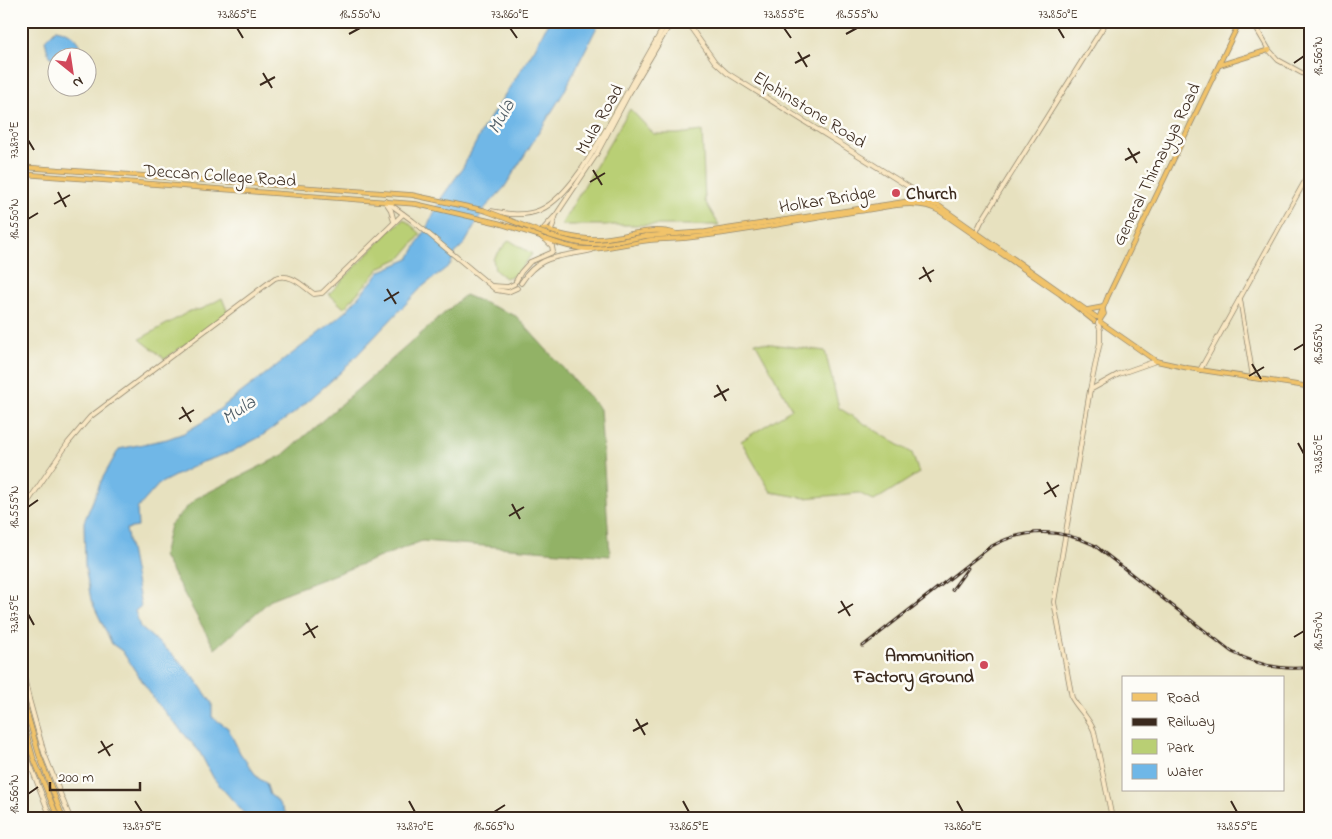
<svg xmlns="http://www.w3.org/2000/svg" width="1332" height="839" font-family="'Indie Flower',sans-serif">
	<rect width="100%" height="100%" fill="#fdfcf7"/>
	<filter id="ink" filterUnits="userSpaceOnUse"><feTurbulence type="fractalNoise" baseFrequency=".02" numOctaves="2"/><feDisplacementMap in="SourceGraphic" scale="10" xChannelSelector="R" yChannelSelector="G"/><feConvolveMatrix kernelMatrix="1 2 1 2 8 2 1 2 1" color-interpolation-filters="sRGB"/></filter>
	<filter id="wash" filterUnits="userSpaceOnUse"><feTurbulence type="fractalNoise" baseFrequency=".0096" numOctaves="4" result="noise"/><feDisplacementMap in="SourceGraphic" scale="20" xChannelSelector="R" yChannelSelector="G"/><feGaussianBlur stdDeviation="1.12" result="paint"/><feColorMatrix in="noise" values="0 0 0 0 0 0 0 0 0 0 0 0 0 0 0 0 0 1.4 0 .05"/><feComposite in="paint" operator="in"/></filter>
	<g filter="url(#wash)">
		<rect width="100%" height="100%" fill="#e7e1bf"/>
		<g fill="#b9cf74" stroke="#7a7c49">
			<polygon points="630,109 654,134 678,134 702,131 705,201 719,225 561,225"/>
			<polygon points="404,219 421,234 402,257 381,267 344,308 329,294 394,227"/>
			<polygon points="509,240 532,254 516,275 505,278 495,270 493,259"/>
			<polygon points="222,298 228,313 165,359 141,340 140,339 190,311 202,309"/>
			<polygon points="755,342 825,351 839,408 912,453 919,473 874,501 859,493 805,498 771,492 741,441 792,409"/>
		</g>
		<polygon fill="#92b266" stroke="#666e42" points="465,295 516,316 600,409 610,556 422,541 273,598 215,649 163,556 170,525 195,499 283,455"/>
		<g fill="#6fb7e7" stroke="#557082">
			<polygon points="549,21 600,21 564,92 504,188 485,208 465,243 456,252 450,265 422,287 340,373 293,414 260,437 231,452 200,463 159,484 137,509 138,527 126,529 141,606 135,611 140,627 171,653 193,676 212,703 212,717 228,728 240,753 258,778 266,783 270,795 276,799 289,818 248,818 214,779 199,751 156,702 122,651 112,644 91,600 85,566 84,522 102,479 119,449 167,439 184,433 204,421 314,337 346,311 381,271 409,259 428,225 442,197 462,169 484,127 535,48"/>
			<path d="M 56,29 C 68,31 77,37 81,49 L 78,56 L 70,53 L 62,57 L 58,58 L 57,60 C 47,58 47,48 45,40 Z"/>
		</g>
	</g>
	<g filter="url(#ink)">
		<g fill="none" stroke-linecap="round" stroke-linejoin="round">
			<g stroke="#91866e" stroke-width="5.5">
				<g id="secondary">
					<polyline points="686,21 715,62 727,73 925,197 930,203"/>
					<polyline points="1252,21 1269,50 1278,60 1311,78"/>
					<polyline points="385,201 391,210 394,222"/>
					<polyline points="387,202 413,221 496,290 508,292 517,288"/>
					<path d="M 491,211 C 507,214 524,217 540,210 C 574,195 605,130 624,98 C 638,72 653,47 667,21"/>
					<polyline points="544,228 554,217"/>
					<polyline points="551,231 556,215 596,155 628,95 672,21"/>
					<polyline points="975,235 981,222 1107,21"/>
					<polyline points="516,281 521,272 530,262 553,252 552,246 545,239"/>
					<path d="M 521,283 C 540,253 560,258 592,250"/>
					<polyline points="493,286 508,287 514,284"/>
					<polyline points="1240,299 1253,378"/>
					<path d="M 1098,323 L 1100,330 L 1100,342 L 1090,390 L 1054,602 L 1072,698 C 1079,710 1089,718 1094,731 L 1112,818"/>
					<polyline points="1200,370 1311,170"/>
					<polyline points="1090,390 1119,374 1156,361"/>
					<path d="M 21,512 L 68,443 L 90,417 L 275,278 C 292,273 301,285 314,294 L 322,293 L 403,214"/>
					<polyline points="21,664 29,699 44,753 70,818"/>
					<polyline points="21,735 28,759 51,818"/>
				</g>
			</g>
			<g stroke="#91866e" stroke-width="5.5">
				<g id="primary">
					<polyline points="1220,65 1269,50"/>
					<polyline points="21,167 412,195 483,210"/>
					<polyline points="21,174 416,204 498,223 540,236"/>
					<circle cx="546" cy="234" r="5.5"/>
					<path d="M 551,232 C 570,237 589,241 608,238 C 632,235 653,226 677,234"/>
					<polyline points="646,236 705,232 910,201 924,201 939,206 1096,317"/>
					<path d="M 547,239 C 591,258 608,245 651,240 C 663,239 674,239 686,238 C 744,232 801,220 859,211 C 885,208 917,197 941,212 L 1060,294 L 1094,321"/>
					<polyline points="1087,310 1103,307"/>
					<polyline points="1099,318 1108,296 1240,21"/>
					<polyline points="1100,320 1104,314 1103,310"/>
					<polyline points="1100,322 1156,361 1188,368 1311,387"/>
					<polyline points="21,692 39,755 63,818"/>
					<polyline points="21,714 33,757 58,818"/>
				</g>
			</g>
			<use href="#secondary" stroke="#f9e7c3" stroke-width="4"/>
			<use href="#primary" stroke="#f1c36a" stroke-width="4"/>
			<g stroke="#3b2a1e" stroke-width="3">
				<g id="rail">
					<polyline points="952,590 968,568"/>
					<path d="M 863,646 L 990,547 C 1024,528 1059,528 1094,545 L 1232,652 C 1257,665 1283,671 1311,667"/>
				</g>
			</g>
			<use href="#rail" stroke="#fdfcf7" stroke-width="1" stroke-dasharray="4" stroke-linecap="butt"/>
			<g stroke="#91866e" stroke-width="5.5" stroke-linecap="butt">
				<path id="primary-bridge" d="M 483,210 C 516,221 555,242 589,244 C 608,245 628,239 646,236"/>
			</g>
			<use href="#primary-bridge" stroke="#f1c36a" stroke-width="4"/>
		</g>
	</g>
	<path fill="none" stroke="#3b2a1e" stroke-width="2" d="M 237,28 L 243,38M 510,28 L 517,38M 784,28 L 791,38M 1058,28 L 1064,38M 349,34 L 360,28M 846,34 L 857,28M 798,52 L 807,67M 795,63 L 810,55M 1294,63 L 1304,56M 263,73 L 272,88M 260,85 L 275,77M 28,140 L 34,150M 1128,148 L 1137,163M 1125,160 L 1140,152M 593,170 L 602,185M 590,182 L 605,173M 58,192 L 66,207M 54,204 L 70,195M 28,219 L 38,213M 923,267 L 931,282M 919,279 L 934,270M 387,289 L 396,304M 384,301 L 399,292M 1294,350 L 1304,344M 1252,364 L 1261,379M 1249,376 L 1264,367M 717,385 L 726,401M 714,397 L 729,389M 182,407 L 191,422M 179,419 L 194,410M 1298,443 L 1304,454M 1047,482 L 1056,497M 1044,494 L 1059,485M 512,504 L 520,519M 28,507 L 38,500M 509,516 L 524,507M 841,601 L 850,616M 838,613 L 853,604M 28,614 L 34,625M 306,623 L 315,638M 303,635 L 318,626M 1294,637 L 1304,631M 636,719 L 645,735M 633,731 L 648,723M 101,741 L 110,756M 98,753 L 113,744M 28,794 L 38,787M 135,801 L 142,812M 409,801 L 415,812M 683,801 L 689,812M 957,801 L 963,812M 1231,801 L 1237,812M 494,812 L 505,805"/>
	<g fill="#d1495b" stroke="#fdfcf7" stroke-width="2">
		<circle cx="896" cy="193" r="5"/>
		<circle cx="984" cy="665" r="5"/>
	</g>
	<g text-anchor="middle" stroke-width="5" stroke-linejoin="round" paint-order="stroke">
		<g font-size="18" fill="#3b2a1e" stroke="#fdfcf7">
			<text transform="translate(810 109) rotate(32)" y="6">Elphinstone Road</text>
			<text transform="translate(599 119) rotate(-60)" y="6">Mula Road</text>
			<text transform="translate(1156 164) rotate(-64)" y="6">General Thimayya Road</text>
			<text transform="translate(220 175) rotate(4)" y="6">Deccan College Road</text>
			<text transform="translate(827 199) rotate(-9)" y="6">Holkar Bridge</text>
		</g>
		<g font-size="18" font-weight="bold" fill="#3b2a1e" stroke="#fdfcf7" text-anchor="start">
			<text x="906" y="199">Church</text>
			<text x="974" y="661" text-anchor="end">Ammunition<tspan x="974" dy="21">Factory Ground</tspan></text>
		</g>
		<g font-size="19" font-style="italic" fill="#4d5b64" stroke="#fdfcf7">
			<text transform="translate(500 116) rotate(-61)" y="7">Mula</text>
			<text transform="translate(238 409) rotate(-34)" y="7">Mula</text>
		</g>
	</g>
	<rect width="1332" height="839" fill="none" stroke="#fdfcf7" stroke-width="55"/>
	<rect x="1122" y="676" width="162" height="115" fill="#fdfcf7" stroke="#afa8a0"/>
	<rect x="1132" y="693" width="25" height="8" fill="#f1c36a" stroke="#afa8a0"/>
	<text x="1167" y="702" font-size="15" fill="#3b2a1e">Road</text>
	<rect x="1132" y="718" width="25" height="8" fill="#3b2a1e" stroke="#afa8a0"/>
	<text x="1167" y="726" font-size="15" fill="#3b2a1e">Railway</text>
	<rect x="1132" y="739" width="25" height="15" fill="#b9cf74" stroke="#afa8a0"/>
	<text x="1167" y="752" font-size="15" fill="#3b2a1e">Park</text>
	<rect x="1132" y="764" width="25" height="15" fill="#6fb7e7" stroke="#afa8a0"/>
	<text x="1167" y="776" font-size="15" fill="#3b2a1e">Water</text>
	<g transform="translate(72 72) rotate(150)"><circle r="24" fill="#fdfcf7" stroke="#afa8a0"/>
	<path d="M0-4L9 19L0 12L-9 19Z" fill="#d1495b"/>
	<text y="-8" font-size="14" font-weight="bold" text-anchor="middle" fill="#3b2a1e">N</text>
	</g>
	<path d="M50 782v8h90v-8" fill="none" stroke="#3b2a1e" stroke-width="2.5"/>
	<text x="58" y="782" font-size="15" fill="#3b2a1e" stroke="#fdfcf7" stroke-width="4" paint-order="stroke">200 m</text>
	<rect x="28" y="28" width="1276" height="784" fill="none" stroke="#3b2a1e" stroke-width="2"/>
	<g font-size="12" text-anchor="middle" fill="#3b2a1e">
		<text x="237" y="18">73.865°E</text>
		<text x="360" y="18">18.550°N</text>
		<text x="510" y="18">73.860°E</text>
		<text x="784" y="18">73.855°E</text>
		<text x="857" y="18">18.555°N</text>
		<text x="1058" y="18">73.850°E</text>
		<text transform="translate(1318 56) rotate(-90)" y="4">18.560°N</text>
		<text transform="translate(14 140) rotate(-90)" y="4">73.870°E</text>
		<text transform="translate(14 219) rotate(-90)" y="4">18.550°N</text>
		<text transform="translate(1318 344) rotate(-90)" y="4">18.565°N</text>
		<text transform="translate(1318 454) rotate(-90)" y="4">73.850°E</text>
		<text transform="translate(14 507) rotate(-90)" y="4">18.555°N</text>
		<text transform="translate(14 614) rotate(-90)" y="4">73.875°E</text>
		<text transform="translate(1318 631) rotate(-90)" y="4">18.570°N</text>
		<text transform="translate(14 794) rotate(-90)" y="4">18.560°N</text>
		<text x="142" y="830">73.875°E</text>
		<text x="415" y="830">73.870°E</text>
		<text x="494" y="830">18.565°N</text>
		<text x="689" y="830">73.865°E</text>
		<text x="963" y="830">73.860°E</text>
		<text x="1237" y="830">73.855°E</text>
	</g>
</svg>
